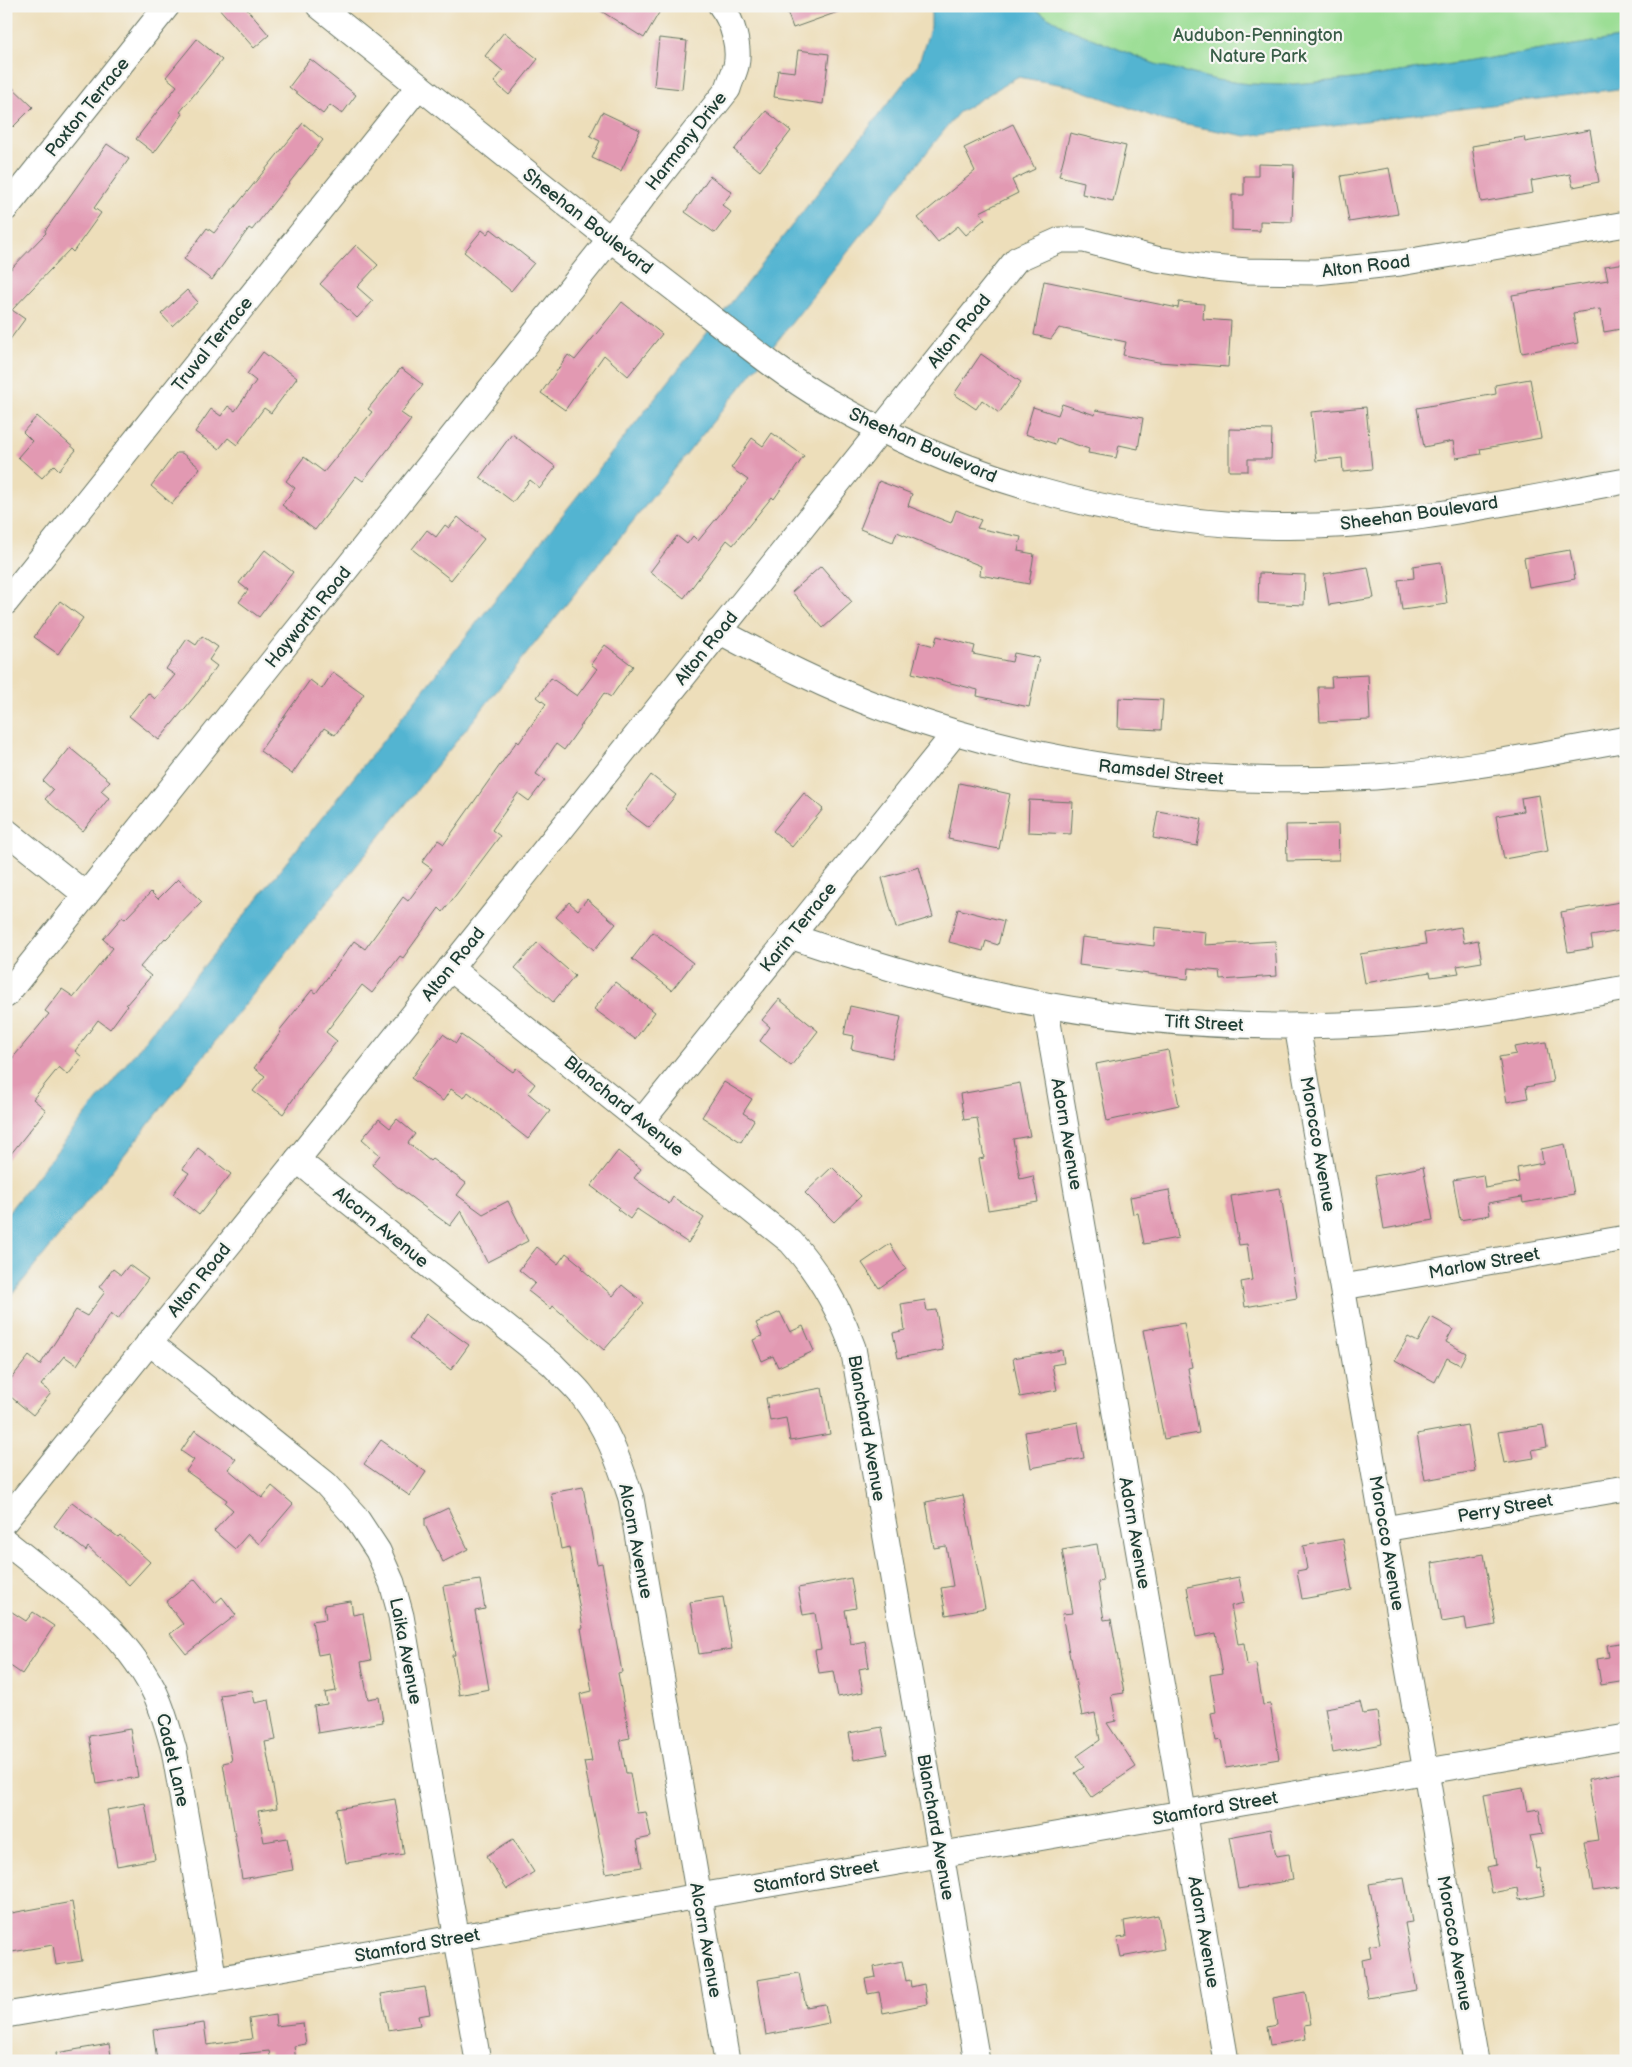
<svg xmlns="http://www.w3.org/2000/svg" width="1632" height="2067" font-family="'Balsamiq Sans',sans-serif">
	<rect width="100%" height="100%" fill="#f6f6f2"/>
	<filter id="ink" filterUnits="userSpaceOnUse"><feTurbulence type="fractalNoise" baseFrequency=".02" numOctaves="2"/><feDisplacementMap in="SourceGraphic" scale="10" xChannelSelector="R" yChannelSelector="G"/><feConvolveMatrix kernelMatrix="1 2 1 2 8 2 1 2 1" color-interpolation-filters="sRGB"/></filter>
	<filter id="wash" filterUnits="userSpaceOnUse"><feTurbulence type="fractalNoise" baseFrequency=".0096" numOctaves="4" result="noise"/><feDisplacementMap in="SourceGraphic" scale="20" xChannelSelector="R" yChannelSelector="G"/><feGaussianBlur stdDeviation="1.12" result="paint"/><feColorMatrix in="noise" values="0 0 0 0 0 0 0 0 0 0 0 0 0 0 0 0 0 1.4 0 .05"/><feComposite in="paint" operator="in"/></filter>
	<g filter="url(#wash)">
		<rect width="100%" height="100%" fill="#eddeba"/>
		<polygon fill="#9cde95" stroke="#5e8e64" points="1029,6 1626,6 1626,37 1355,79 1282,85 1249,84 1216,80 1155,64 1069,29"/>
		<polygon fill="#52b4d1" stroke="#387882" points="931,6 1029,6 1069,29 1155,64 1216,80 1249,84 1282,85 1355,79 1626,37 1626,88 1246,136 1165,121 1070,86 1017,77 958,113 744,383 6,1302 6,1215 738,294 918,65 931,26"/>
		<g id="blocks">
			<g fill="#e299b2">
				<polygon points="217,6 244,6 269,35 254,48"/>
				<polygon points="593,6 663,6 644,38"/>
				<polygon points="785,6 849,6 849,8 793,28"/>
				<polygon points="504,32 538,59 509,95 494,82 503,71 485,56"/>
				<polygon points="659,38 687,41 682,89 654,86"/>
				<polygon points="197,39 222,60 180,112 183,114 154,153 136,139 177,86 166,77"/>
				<polygon points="798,50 829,54 823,104 774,97 778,70 795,72"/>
				<polygon points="310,59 356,95 342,114 330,105 323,114 289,87"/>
				<polygon points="6,81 33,107 13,127 6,120"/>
				<polygon points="766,111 791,131 760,171 734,150"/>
				<polygon points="602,112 640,130 621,171 592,158 600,141 590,136"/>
				<polygon points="303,123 323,140 252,230 249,228 212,280 184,259 207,228 214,233"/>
				<polygon points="1013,124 1035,169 1012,180 1018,193 980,212 985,219 966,235 958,226 938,242 918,218 975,171 964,148"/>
				<polygon points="1590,130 1599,182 1573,187 1570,174 1531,181 1533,193 1481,202 1472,146 1524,137 1525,142"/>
				<polygon points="1070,133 1126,146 1113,201 1082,194 1084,182 1059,176"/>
				<polygon points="107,144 129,159 94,208 101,213 73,252 70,249 12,310 25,319 6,345 6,274 46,233 45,231"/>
				<polygon points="1258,164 1294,165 1292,222 1260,221 1260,231 1232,230 1232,195 1244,195 1244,176 1258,176"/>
				<polygon points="1389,168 1398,214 1349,222 1341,176"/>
				<polygon points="710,176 732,192 722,205 731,212 715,233 685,212"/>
				<polygon points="491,229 534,263 511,291 464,252 482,230 487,234"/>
				<polygon points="356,245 378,265 357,287 373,301 357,318 320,284"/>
				<polygon points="1626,263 1626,328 1604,332 1600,309 1573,313 1578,343 1522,353 1512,295 1608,280 1605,266"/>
				<polygon points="1044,281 1178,308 1179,302 1204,304 1203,319 1231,321 1228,367 1158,362 1123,355 1126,342 1059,328 1051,339 1034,335"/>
				<polygon points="187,290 198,302 172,326 161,314"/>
				<polygon points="622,302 662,334 628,376 604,355 565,410 541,393 568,355 575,360"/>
				<polygon points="263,352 297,378 271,413 264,408 237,445 228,438 219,449 195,432 211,409 221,416 228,406 235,411 256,381 247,374"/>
				<polygon points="981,354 1021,382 999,413 982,400 976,409 954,394"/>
				<polygon points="401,368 423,385 401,413 411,420 363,481 356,476 315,530 282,505 295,488 286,481 304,457 324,472 372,412 368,409"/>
				<polygon points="1530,379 1541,438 1480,449 1481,454 1456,458 1453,441 1424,447 1417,408 1496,394 1495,385"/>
				<polygon points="1062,404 1095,415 1096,410 1143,418 1138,449 1119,445 1116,458 1088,453 1089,449 1057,438 1055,444 1025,434 1033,407 1058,415"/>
				<polygon points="1366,407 1372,469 1343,472 1342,458 1316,461 1311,412"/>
				<polygon points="37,416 76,450 59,470 54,465 42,478 18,457 32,441 23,432"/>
				<polygon points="1229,429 1272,430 1271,459 1248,459 1248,471 1229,471"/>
				<polygon points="772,433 804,456 774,499 772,497 733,545 727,540 684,598 650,572 677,536 687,544 693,536 698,541 748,480 731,468 752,438 763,446"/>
				<polygon points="512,434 556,467 540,488 530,480 513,502 480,477"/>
				<polygon points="176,453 182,453 200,468 172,504 151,486"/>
				<polygon points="879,481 912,494 908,506 951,523 956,510 981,520 977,528 1021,537 1018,551 1034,554 1029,584 980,575 981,566 897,532 893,542 860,529"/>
				<polygon points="458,517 484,539 451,580 412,549 427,530 436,537 445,525 449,528"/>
				<polygon points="265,550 293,572 259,617 239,602 248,590 239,583"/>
				<polygon points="1570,550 1575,579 1529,587 1524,558"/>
				<polygon points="1441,562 1447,604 1402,610 1398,580 1414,578 1413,566"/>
				<polygon points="821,566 852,602 823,628 792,592"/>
				<polygon points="1368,567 1374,598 1329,605 1324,574"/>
				<polygon points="1259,573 1305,575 1304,605 1258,603"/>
				<polygon points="60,601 83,618 58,654 34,637"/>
				<polygon points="202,636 218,647 209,660 217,666 199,691 159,740 129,716 148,693 155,699 175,675 166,669 187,639 196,645"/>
				<polygon points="937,636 975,646 973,654 1012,662 1014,653 1039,658 1029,707 977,696 978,690 912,673 920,642 934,646"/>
				<polygon points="605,645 633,666 611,697 604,693 564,750 556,744 536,774 545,780 529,801 518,793 492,830 500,836 443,912 439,908 403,958 400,956 372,993 362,985 326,1032 337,1041 311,1073 283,1114 253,1091 265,1076 254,1068 281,1032 279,1031 312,990 316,993 354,941 365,949 403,897 408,901 432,869 422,862 438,840 444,844 517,741 519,743 546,704 537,697 551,678 577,696 597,669 591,664"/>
				<polygon points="333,672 364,694 335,735 324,728 292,774 260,751 310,680 322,689"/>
				<polygon points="1368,675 1370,720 1320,722 1318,687 1332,687 1331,677"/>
				<polygon points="1119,698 1163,700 1161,730 1118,728"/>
				<polygon points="70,748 110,781 101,791 109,798 83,831 45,799 53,790 43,781"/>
				<polygon points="651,775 676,795 649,828 625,810"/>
				<polygon points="959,783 1010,794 999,849 948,839"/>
				<polygon points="804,793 823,809 792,847 773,831"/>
				<polygon points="1539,795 1548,851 1504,859 1496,816 1523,811 1521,798"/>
				<polygon points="1029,800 1073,802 1071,834 1028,832"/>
				<polygon points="1158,811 1202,819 1197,846 1153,838"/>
				<polygon points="1338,824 1339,860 1287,861 1286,825"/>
				<polygon points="919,867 933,917 896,928 882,878"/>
				<polygon points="178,879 202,902 166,939 165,938 140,967 151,976 126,1005 127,1006 110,1029 98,1020 75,1051 82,1057 68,1075 59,1067 33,1099 46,1110 6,1160 6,1066 49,1014 45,1011 62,989 74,997 113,948 103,939 122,917 125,919 151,892 158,899"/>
				<polygon points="587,899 616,924 594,950 556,917 569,902 578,910"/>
				<polygon points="1626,901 1626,930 1591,936 1593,948 1568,952 1561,912"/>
				<polygon points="958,909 1004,921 998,945 986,941 983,951 949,942"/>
				<polygon points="1155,927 1206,932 1205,945 1275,941 1277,976 1221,980 1220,971 1189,968 1188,979 1079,965 1082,937 1154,946"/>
				<polygon points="1461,927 1464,943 1478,940 1482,962 1457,966 1459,973 1431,977 1430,972 1365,983 1360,954 1426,944 1424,933"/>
				<polygon points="653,932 693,963 672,990 632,959"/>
				<polygon points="537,943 575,976 553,1002 515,968"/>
				<polygon points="615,982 655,1012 635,1039 594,1009"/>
				<polygon points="779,999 818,1031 791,1066 760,1041 770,1027 762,1020"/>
				<polygon points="850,1006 901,1017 892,1058 851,1049 854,1036 844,1034"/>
				<polygon points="443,1034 456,1043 461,1035 513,1072 516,1068 535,1084 528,1093 550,1111 528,1139 468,1092 464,1098 451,1089 443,1101 411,1078"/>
				<polygon points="1546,1042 1553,1082 1526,1087 1528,1098 1507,1102 1499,1057 1516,1054 1514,1047"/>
				<polygon points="1168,1050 1179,1105 1107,1121 1096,1064"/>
				<polygon points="724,1082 752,1099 743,1113 754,1120 741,1142 702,1117"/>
				<polygon points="1020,1083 1030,1136 1013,1139 1020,1179 1033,1176 1038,1202 988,1210 979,1159 984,1158 977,1118 964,1120 960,1094"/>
				<polygon points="379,1119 390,1128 397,1119 415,1134 408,1143 430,1161 432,1159 466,1183 457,1195 483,1214 508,1201 528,1241 487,1262 461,1211 450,1226 400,1189 372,1165 380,1155 362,1139"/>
				<polygon points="1565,1144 1574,1194 1523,1203 1522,1197 1488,1203 1490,1215 1460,1220 1453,1180 1483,1175 1485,1188 1519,1182 1517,1168 1543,1163 1541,1149"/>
				<polygon points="198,1148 231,1174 199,1215 173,1194 189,1173 183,1169"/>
				<polygon points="618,1151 641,1169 634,1178 669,1204 673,1197 704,1218 688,1243 637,1209 630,1219 617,1209 619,1207 591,1186"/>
				<polygon points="832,1167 861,1196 834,1222 805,1193"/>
				<polygon points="1423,1167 1433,1220 1384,1229 1375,1176"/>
				<polygon points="1280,1188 1297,1298 1245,1307 1241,1282 1252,1280 1247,1244 1239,1245 1231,1196"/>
				<polygon points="1169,1190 1178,1238 1144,1244 1138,1213 1133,1214 1130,1197"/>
				<polygon points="890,1244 906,1269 879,1288 862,1263"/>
				<polygon points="537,1247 558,1264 566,1253 583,1267 582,1269 613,1296 622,1285 644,1303 604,1350 553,1306 551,1309 528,1291 535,1283 519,1270"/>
				<polygon points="129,1265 148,1279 118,1319 111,1313 77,1365 64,1356 41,1385 51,1393 33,1415 6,1393 6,1385 29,1356 40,1365 76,1310 87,1316 105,1292 99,1287 113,1269 121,1275"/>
				<polygon points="925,1300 927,1311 936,1310 943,1350 898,1358 893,1333 905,1330 901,1304"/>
				<polygon points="780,1312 790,1332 803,1326 814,1351 778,1367 773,1356 762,1361 753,1340 762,1336 756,1323"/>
				<polygon points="426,1314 469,1345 451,1370 409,1339"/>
				<polygon points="1431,1317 1453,1329 1446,1342 1466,1353 1460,1365 1447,1358 1435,1382 1395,1360 1408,1337 1418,1342"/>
				<polygon points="1184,1323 1192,1367 1188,1368 1199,1433 1164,1439 1143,1330"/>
				<polygon points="1062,1350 1064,1363 1052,1365 1057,1390 1020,1397 1013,1358"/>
				<polygon points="822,1388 830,1434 790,1441 786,1418 770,1421 766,1398"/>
				<polygon points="1078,1422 1084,1458 1031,1468 1025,1432"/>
				<polygon points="1467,1425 1475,1471 1425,1480 1417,1434"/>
				<polygon points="1543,1425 1547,1447 1532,1450 1534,1458 1504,1463 1498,1432"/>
				<polygon points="195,1430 236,1459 228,1469 262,1498 272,1486 293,1504 259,1544 248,1534 235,1549 214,1531 233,1510 225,1503 227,1500 186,1471 194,1460 181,1451"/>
				<polygon points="381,1440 426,1472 410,1496 364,1464"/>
				<polygon points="583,1487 597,1564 602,1563 622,1672 618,1673 630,1738 620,1740 626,1773 630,1773 637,1813 646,1812 651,1837 637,1840 642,1867 606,1873 584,1762 592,1761 580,1694 592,1691 581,1628 583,1628 569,1547 561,1549 551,1493"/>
				<polygon points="963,1495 985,1608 946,1615 941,1588 953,1586 946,1546 934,1548 926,1502"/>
				<polygon points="72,1502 118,1537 120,1535 150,1562 129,1585 88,1547 86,1551 54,1526"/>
				<polygon points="448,1508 468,1549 443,1562 425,1525 425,1519"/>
				<polygon points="1343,1539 1352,1590 1302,1599 1297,1571 1307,1569 1303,1546"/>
				<polygon points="1097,1544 1103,1581 1098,1582 1104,1620 1111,1619 1124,1693 1111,1695 1116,1721 1107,1723 1136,1767 1092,1797 1075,1773 1084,1767 1077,1756 1100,1740 1095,1713 1082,1716 1071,1658 1070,1658 1062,1614 1073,1613 1062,1550"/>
				<polygon points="1484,1554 1496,1625 1467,1630 1465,1618 1442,1622 1432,1563"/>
				<polygon points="1239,1577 1244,1603 1231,1606 1238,1644 1244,1643 1247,1665 1256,1664 1263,1705 1270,1704 1279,1759 1226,1768 1221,1740 1216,1741 1211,1713 1216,1712 1210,1675 1223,1673 1216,1633 1196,1637 1187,1587"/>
				<polygon points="851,1578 856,1608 845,1610 851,1644 865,1641 869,1667 859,1669 863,1692 838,1697 833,1671 819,1673 815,1650 821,1649 815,1613 803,1615 798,1588"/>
				<polygon points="195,1579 215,1603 222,1597 236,1615 186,1654 170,1634 183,1624 166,1602"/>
				<polygon points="480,1580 485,1609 475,1611 489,1689 459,1695 452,1655 455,1655 443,1586"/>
				<polygon points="723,1597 732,1649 699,1654 690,1602"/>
				<polygon points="351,1601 353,1615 363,1613 371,1660 361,1662 368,1699 379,1697 383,1722 318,1733 314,1706 327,1704 325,1693 336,1691 329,1653 318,1655 312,1621 326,1619 324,1605"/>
				<polygon points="6,1608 26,1621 33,1612 54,1626 22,1674 6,1663"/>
				<polygon points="1626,1642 1626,1681 1601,1685 1597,1659 1609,1657 1607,1645"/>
				<polygon points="252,1690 255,1703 269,1700 276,1740 265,1742 277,1808 258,1811 264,1842 287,1838 293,1870 242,1879 223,1763 232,1761 220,1695"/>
				<polygon points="1360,1702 1363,1714 1377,1712 1382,1744 1333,1753 1325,1708"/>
				<polygon points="882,1727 887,1754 854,1760 849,1733"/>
				<polygon points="130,1729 138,1777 97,1784 89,1736"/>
				<polygon points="1626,1772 1626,1886 1593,1891 1584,1842 1598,1840 1588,1779"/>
				<polygon points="1523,1788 1527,1811 1539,1809 1543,1834 1530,1836 1537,1869 1540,1868 1545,1895 1519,1900 1517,1888 1492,1893 1487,1867 1496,1865 1484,1795"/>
				<polygon points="395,1799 404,1854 346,1863 336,1809"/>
				<polygon points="145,1803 155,1859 117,1866 107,1810"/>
				<polygon points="1271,1829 1276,1856 1289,1854 1293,1880 1238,1889 1229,1837"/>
				<polygon points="513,1839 534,1872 507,1889 486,1856"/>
				<polygon points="1404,1878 1412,1922 1405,1923 1417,1990 1368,1998 1362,1960 1371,1958 1369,1946 1380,1944 1369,1884"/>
				<polygon points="72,1902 82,1961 56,1965 53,1945 6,1953 6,1914"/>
				<polygon points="1158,1915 1164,1949 1121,1957 1117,1938 1126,1937 1124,1921"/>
				<polygon points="902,1961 906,1981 910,1980 911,1987 924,1984 927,2004 883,2013 879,1992 868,1994 865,1979 876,1977 874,1967"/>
				<polygon points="799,1973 806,2007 825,2004 829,2023 766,2035 757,1980"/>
				<polygon points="425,1987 430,2014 418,2016 420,2025 388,2030 381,1994"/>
				<polygon points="1305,1992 1311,2024 1304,2025 1306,2039 1270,2045 1267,2027 1277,2025 1273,1998"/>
				<polygon points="275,2015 276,2026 303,2023 306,2044 294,2046 296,2061 271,2061 269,2051 240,2054 241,2061 157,2061 153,2030 204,2023 207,2045 252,2039 249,2019"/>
				<polygon points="109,2044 112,2061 57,2061 56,2053"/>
			</g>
		</g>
	</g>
	<g filter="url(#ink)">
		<use href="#blocks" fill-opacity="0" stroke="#677563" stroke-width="1"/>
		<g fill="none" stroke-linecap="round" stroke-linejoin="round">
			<g stroke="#677563" stroke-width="27">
				<g id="minor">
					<path d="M 319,6 C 410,78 500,151 590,223 C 630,255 671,286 712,318 C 749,347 785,376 826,400 C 958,477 1108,520 1260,526 C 1384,531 1505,502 1626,481"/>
					<polyline points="6,208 167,6"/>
					<polyline points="6,602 419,86"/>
					<path d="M 719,631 C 773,660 827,688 885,709 C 1042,767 1208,788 1375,777 C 1459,771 1543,754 1626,739"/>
					<polyline points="6,831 86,895"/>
					<path d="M 790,936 C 852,957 914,977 978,991 C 1114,1023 1255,1032 1394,1022 C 1472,1017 1549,1002 1626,988"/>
					<path d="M 450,968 L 791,1242 C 819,1273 839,1308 853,1348 L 977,2061"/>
					<path d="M 6,995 L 610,239 L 728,89 C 730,81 734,74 736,66 C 740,48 733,21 721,6"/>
					<polyline points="1045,1005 1226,2061"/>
					<polyline points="1297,1026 1476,2061"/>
					<polyline points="642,1121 955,733"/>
					<path d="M 297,1160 L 552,1364 C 561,1374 572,1383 581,1394 C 606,1425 619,1461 631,1498 L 727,2061"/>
					<polyline points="1343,1287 1626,1238"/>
					<polyline points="149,1342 326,1484 355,1516 378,1551 392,1583 401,1616 478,2061"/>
					<polyline points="6,1520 297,1160 1017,259 1060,240 1084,240 1156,259 1213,268 1247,271 1316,272 1400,263 1626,224"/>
					<polyline points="1384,1529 1626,1488"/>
					<path d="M 6,1542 C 60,1586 120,1625 153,1689 C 163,1708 168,1729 174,1750 L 214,1980"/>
					<polyline points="6,2015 1626,1737"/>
				</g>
			</g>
			<use href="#minor" stroke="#fff" stroke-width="25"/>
		</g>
	</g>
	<g text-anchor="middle" stroke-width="4.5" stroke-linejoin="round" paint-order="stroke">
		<g font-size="18" fill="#385d47" stroke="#f6f6f2">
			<text x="1258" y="41">Audubon-Pennington<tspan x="1258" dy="21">Nature Park</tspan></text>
		</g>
		<g font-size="18" fill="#1f3d34" stroke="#f6f6f2">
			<text transform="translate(87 107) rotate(-51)" y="6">Paxton Terrace</text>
			<text transform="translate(686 141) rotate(-52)" y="6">Harmony Drive</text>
			<text transform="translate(588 221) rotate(38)" y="6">Sheehan Boulevard</text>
			<text transform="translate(1366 266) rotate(-7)" y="6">Alton Road</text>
			<text transform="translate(959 331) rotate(-51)" y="6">Alton Road</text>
			<text transform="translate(212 344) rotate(-51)" y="6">Truval Terrace</text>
			<text transform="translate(923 445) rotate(24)" y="6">Sheehan Boulevard</text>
			<text transform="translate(1419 513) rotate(-8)" y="6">Sheehan Boulevard</text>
			<text transform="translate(308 617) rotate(-51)" y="6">Hayworth Road</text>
			<text transform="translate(706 648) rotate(-51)" y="6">Alton Road</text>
			<text transform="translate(1161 772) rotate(6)" y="6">Ramsdel Street</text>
			<text transform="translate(798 927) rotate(-51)" y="6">Karin Terrace</text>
			<text transform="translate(453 964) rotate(-51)" y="6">Alton Road</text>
			<text transform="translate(1204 1023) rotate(3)" y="6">Tift Street</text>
			<text transform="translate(624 1106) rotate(39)" y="6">Blanchard Avenue</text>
			<text transform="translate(1067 1134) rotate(80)" y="6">Adorn Avenue</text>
			<text transform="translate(1318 1144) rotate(80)" y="6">Morocco Avenue</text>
			<text transform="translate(381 1227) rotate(39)" y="6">Alcorn Avenue</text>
			<text transform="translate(1484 1263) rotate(-10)" y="6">Marlow Street</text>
			<text transform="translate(199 1280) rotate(-51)" y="6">Alton Road</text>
			<text transform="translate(867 1428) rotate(80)" y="6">Blanchard Avenue</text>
			<text transform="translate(1505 1508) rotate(-10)" y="6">Perry Street</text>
			<text transform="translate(1135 1533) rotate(80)" y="6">Adorn Avenue</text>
			<text transform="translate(636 1541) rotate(79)" y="6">Alcorn Avenue</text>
			<text transform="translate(1387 1543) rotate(80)" y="6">Morocco Avenue</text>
			<text transform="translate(406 1651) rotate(79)" y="6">Laika Avenue</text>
			<text transform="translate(173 1760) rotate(77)" y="6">Cadet Lane</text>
			<text transform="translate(1215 1808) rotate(-10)" y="6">Stamford Street</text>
			<text transform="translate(936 1827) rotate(80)" y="6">Blanchard Avenue</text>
			<text transform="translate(816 1876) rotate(-10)" y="6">Stamford Street</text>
			<text transform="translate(1204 1932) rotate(80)" y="6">Adorn Avenue</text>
			<text transform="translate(706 1940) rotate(80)" y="6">Alcorn Avenue</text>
			<text transform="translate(1455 1943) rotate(80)" y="6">Morocco Avenue</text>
			<text transform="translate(417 1945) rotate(-10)" y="6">Stamford Street</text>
		</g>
	</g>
	<rect width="1632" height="2067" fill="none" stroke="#f6f6f2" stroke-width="25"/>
</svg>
